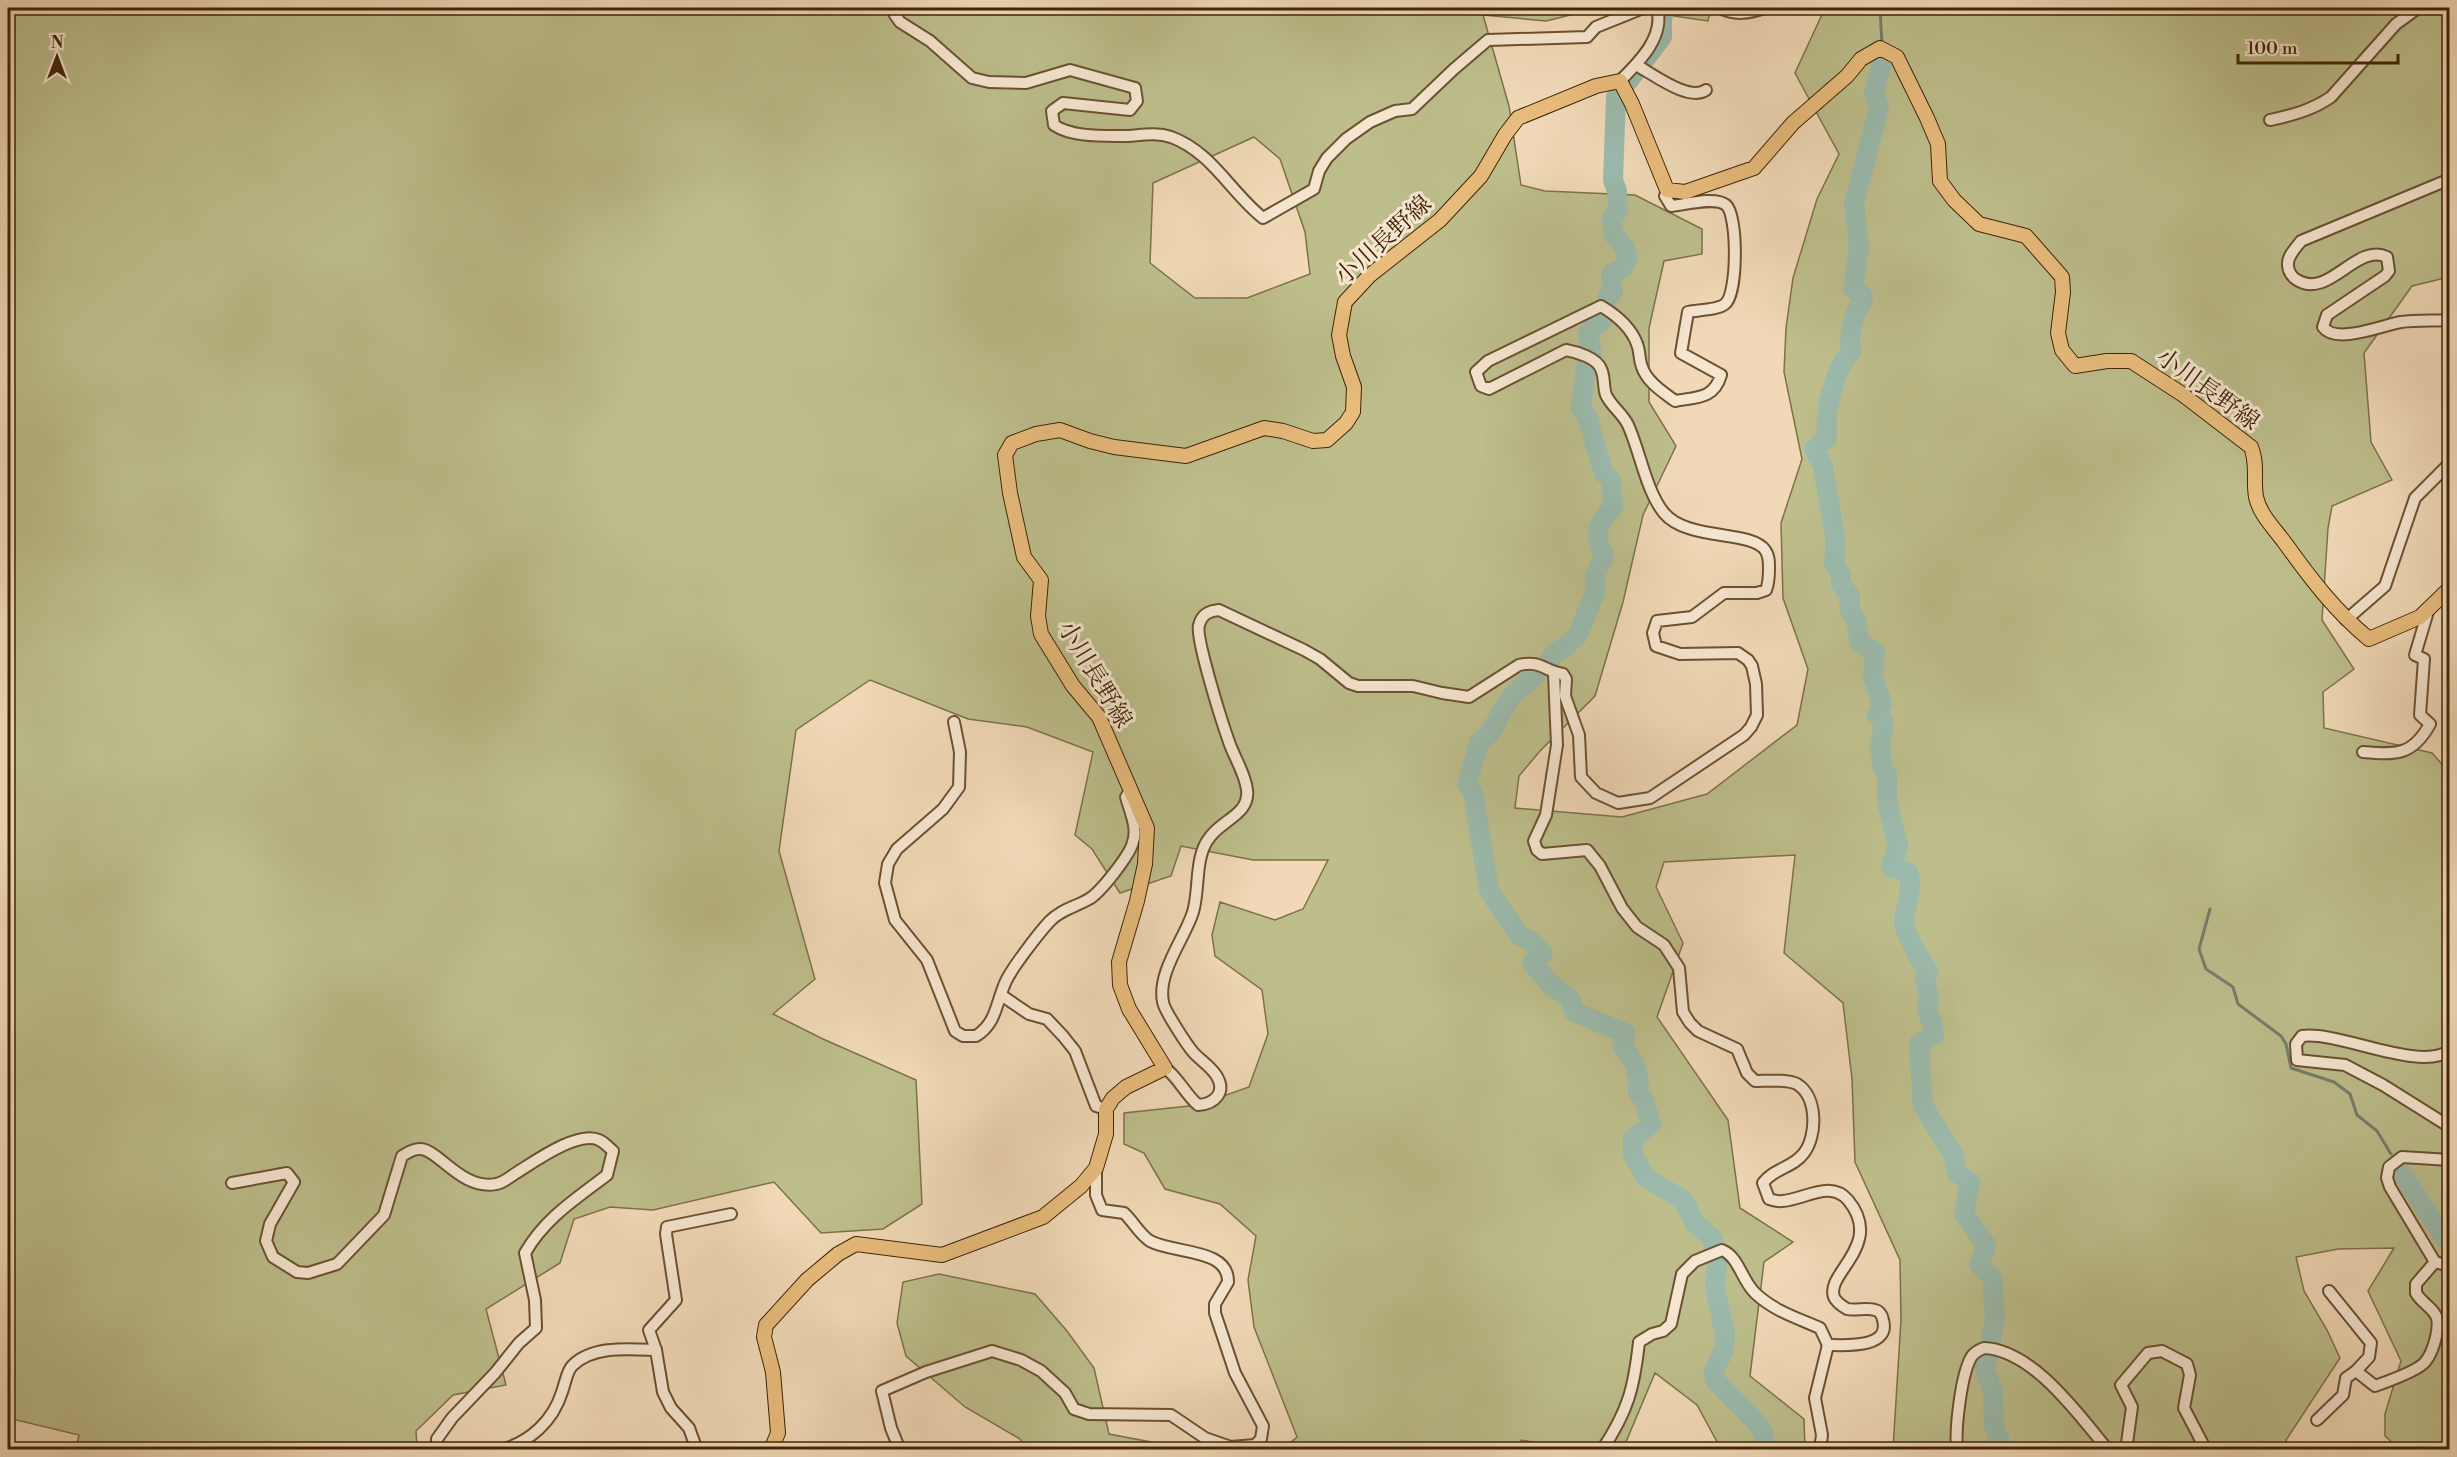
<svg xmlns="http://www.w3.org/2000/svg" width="2457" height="1457" font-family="'Libre Bodoni','Noto Serif JP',serif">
	<rect width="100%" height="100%" fill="#f1d9b7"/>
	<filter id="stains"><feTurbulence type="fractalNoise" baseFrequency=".00333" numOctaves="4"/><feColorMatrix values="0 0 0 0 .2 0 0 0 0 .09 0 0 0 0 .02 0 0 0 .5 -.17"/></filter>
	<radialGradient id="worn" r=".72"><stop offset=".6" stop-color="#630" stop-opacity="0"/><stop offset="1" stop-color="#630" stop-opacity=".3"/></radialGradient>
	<g fill="#bdbe8c" stroke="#7e714a" stroke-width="1.5" fill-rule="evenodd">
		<path d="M 8,8 L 1599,8 L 1546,21 L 1483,15 L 1509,106 L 1521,185 L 1545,191 L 1635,195 L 1702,229 L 1702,254 L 1664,261 L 1649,328 L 1649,402 L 1676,446 L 1643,515 L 1623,602 L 1595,696 L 1540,751 L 1519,776 L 1515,808 L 1622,817 L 1707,794 L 1797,725 L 1808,669 L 1783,598 L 1781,523 L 1802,459 L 1784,372 L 1786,328 L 1793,278 L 1817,199 L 1839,154 L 1795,73 L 1825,8 L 2449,8 L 2449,277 L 2412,286 L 2364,353 L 2371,442 L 2392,480 L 2332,506 L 2328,528 L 2322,620 L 2354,669 L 2323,692 L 2324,728 L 2432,753 L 2449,772 L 2449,1447 L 2397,1447 L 2385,1436 L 2385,1414 L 2401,1361 L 2368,1291 L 2394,1248 L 2338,1249 L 2296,1257 L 2304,1291 L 2327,1330 L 2340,1358 L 2286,1440 L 2290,1449 L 1893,1449 L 1901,1320 L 1900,1260 L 1855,1162 L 1852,1079 L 1843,1003 L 1784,953 L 1795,855 L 1664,862 L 1656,887 L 1683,943 L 1657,1017 L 1728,1120 L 1740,1208 L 1793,1242 L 1764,1262 L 1750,1376 L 1804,1419 L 1805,1449 L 1721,1449 L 1697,1405 L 1655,1373 L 1623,1449 L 1571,1449 L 1521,1440 L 1518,1450 L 1283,1449 L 1297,1437 L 1254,1327 L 1248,1280 L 1256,1236 L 1220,1204 L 1165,1189 L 1144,1153 L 1124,1144 L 1124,1113 L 1198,1105 L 1249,1087 L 1268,1034 L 1262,990 L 1215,956 L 1212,935 L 1220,902 L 1275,920 L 1303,909 L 1328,860 L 1253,860 L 1181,846 L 1171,876 L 1120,893 L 1092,849 L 1075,835 L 1093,752 L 1027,727 L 968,719 L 870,680 L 796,730 L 779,851 L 815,979 L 773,1014 L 823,1039 L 916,1080 L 922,1204 L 883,1229 L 821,1233 L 774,1182 L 653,1210 L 610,1207 L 574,1219 L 560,1263 L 486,1309 L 506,1385 L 453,1395 L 416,1431 L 417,1449 L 76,1449 L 79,1435 L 8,1418 ZM 1254,137 L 1280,159 L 1305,232 L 1310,274 L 1247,298 L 1195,298 L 1150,263 L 1153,183 Z"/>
		<polygon points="1619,8 1711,8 1708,21"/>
		<polygon points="939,1274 1035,1294 1067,1331 1094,1368 1109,1434 1188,1449 1025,1449 1020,1439 965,1407 906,1356 897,1323 903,1282"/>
	</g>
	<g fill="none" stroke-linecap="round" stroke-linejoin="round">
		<g stroke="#777e6a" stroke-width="3">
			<polyline points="1880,8 1882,45"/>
			<polyline points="1882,62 1882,54"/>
			<polyline points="2210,909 2199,949 2206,969 2233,987 2238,1004 2281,1036 2286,1044 2291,1068 2334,1082 2350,1094 2357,1115 2377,1131 2391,1154"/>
			<polyline points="2400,1171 2403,1175"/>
		</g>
		<g stroke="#9bbaac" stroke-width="20">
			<path d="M 1665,8 L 1662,19 L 1662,37 L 1616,97 L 1613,180 L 1617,191 L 1618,211 L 1612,218 L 1614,235 L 1625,248 L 1627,259 L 1623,268 L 1611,274 L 1613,291 L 1608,296 L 1603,320 L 1588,333 L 1592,354 L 1586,368 L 1581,408 L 1587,417 L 1604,474 L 1611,480 L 1613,506 C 1598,526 1592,532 1604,556 L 1595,575 L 1595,592 L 1578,635 L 1565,647 L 1553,654 L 1550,661 L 1510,698 L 1490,733 L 1479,743 L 1467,785 L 1473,792 L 1489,891 L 1520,936 L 1530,940 L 1543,954 L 1532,963 L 1548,982 L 1571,1000 L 1574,1012 L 1625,1033 L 1622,1046 C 1634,1059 1641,1074 1638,1092 L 1644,1100 L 1651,1124 L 1633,1139 L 1633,1155 L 1646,1178 L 1683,1200 L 1694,1222 L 1712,1238 L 1717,1263 L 1715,1287 L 1725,1335 L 1724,1349 L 1714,1371 L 1715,1380 L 1759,1425 L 1764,1436 L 1763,1450"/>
			<path d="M 1882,62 L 1874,94 L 1879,108 L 1854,204 L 1859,248 L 1853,289 L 1862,295 L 1863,301 C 1853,313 1848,337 1851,352 C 1834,367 1824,416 1827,438 L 1814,449 L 1823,466 L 1836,543 L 1834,564 L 1841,575 L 1841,584 L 1850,596 L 1849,608 L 1857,623 L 1859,642 L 1875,652 L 1873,677 L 1882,704 L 1877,715 L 1884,723 L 1880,748 L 1883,769 L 1887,774 L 1887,801 L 1898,846 L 1891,867 L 1909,873 C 1912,894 1907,900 1904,920 C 1903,930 1921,962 1928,971 L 1925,980 L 1929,995 L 1927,1010 L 1932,1022 L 1934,1035 L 1919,1044 L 1923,1106 L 1954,1156 L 1957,1173 L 1970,1182 L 1964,1214 L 1986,1245 L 1979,1265 L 1992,1277 L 1995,1318 L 1985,1370 L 1993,1391 L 1994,1426 L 2003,1450"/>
			<polyline points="2403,1175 2445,1238 2450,1239"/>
		</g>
		<g stroke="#6c5133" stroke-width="14">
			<g id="minor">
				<path d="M 894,8 L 895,15 L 900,22 L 930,41 L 972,78 L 989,82 L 1026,83 L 1070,70 L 1135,88 L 1137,101 L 1130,110 L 1063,103 L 1052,111 L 1054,125 C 1070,136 1097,136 1116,136 C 1135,137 1153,131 1171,137 C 1212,152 1231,193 1263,218 L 1314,189 L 1319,171 L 1327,158 L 1346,139 L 1370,122 L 1395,111 L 1412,109 L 1454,69 L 1488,40 L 1587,37 L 1596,27 L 1643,8"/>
				<path d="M 1720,8 C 1736,16 1749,13 1765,8"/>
				<path d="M 1636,65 C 1653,74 1689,102 1706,90"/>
				<path d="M 1620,81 C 1639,62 1665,37 1657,8"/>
				<path d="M 2270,120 C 2293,115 2312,110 2331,97 L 2396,24 L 2418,8"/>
				<path d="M 2450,179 L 2301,241 C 2296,248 2287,256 2288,265 C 2288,271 2292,277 2297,280 C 2329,300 2356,242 2387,257 L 2389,271 L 2385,276 L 2327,315 L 2323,327 C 2336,345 2383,325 2401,322 C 2417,320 2434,321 2450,320"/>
				<polyline points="2346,620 2385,586 2415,498 2450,463"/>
				<path d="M 1554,674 L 1557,745 L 1546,815 L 1534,841 L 1537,850 L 1542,854 L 1587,850 L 1600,866 L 1622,908 L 1637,927 L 1664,945 L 1679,968 L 1683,1012 L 1690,1023 L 1698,1031 L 1737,1049 L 1747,1073 L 1755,1081 C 1767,1081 1787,1079 1797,1084 C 1818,1097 1817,1136 1804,1153 C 1793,1168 1774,1168 1763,1183 L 1769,1199 C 1773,1200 1778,1202 1782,1201 C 1804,1200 1830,1179 1848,1200 C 1885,1245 1825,1273 1834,1297 C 1836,1302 1842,1306 1847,1309 C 1856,1311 1867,1307 1875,1310 C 1880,1311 1882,1315 1883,1320 C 1891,1349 1844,1345 1828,1345 L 1820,1328 C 1797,1318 1774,1311 1755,1293 C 1741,1279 1739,1257 1722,1250 L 1695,1261 L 1682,1274 L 1671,1324 L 1663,1331 L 1652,1334 L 1639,1342 C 1634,1388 1628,1411 1602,1450"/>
				<path d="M 954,722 L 960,752 L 959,787 L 943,809 L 897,849 L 888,864 L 885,883 L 895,920 L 927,960 L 955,1031 L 963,1036 L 976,1036 C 997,1023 996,1002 1006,981 C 1012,968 1038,934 1049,922 C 1060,910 1075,907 1089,899 C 1100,893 1130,855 1133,842 C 1138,828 1130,812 1126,797 L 1131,790"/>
				<path d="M 2363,752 C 2397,755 2413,755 2430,724 L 2420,715 L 2424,659 L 2415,655 L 2429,608"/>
				<polyline points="1001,995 1029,1014 1047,1019 1063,1036 1075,1051 1096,1106 1106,1109"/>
				<path d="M 2450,1050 C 2421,1073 2340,1031 2302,1036 L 2296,1044 L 2297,1060 L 2345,1065 L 2383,1085 L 2450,1127"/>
				<path d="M 1165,1068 C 1178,1077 1185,1094 1198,1105 C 1215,1104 1227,1092 1216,1075 C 1210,1066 1200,1060 1193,1052 C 1187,1045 1164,1010 1163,1002 C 1157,972 1185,938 1193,912 C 1200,889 1194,856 1210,837 C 1222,820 1250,814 1247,790 C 1245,772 1233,756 1228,739 C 1222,722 1195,637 1199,625 C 1202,614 1209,611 1219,610 L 1304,650 L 1320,659 L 1349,683 L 1358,686 L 1413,686 L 1442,693 L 1469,697 L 1519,665 C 1541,660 1544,671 1563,674 L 1566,679 L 1565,696 L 1579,735 L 1581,777 L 1596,793 L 1618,803 L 1650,798 L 1744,735 L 1751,727 L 1757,715 L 1756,684 L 1752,666 L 1748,660 L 1738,653 L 1680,654 L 1656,646 L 1653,633 L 1657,621 L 1692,617 L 1724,593 L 1757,593 L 1766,590 C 1769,583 1769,576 1769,568 C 1769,562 1769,555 1765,550 C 1751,530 1687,541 1664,513 C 1646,491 1640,451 1628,425 C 1623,414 1611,406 1606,395 C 1603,387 1605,377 1601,369 C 1597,358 1577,352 1566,350 L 1489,389 L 1481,386 L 1476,372 L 1488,361 L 1601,306 C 1616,315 1631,327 1637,344 C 1640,351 1639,360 1642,367 C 1647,382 1663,392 1675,401 C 1697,397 1714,399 1721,375 L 1681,353 L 1688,312 C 1698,310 1718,310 1725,304 C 1738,294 1738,215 1726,205 C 1715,196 1684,205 1671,206 L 1665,196 L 1667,190"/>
				<polyline points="2450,1160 2402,1157 2389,1167 2387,1178 2390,1187 2435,1262 2450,1266"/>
				<path d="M 232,1183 L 287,1173 L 294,1182 L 270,1224 L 266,1241 L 273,1257 L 297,1272 L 308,1273 L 337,1264 L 384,1215 L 402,1156 C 407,1153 413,1149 419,1149 C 437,1147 461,1191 496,1184 C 503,1183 510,1177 516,1173 C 534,1162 578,1130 599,1140 C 604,1142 609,1148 613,1151 L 607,1175 C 577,1198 545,1218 525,1253 L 535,1300 L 536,1328 L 519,1343 L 495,1373 L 452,1418 L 437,1439 L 437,1450"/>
				<polyline points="2329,1291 2371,1343 2369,1357 2356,1371"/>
				<polyline points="656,1350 649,1330 676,1300 666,1234 667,1227 731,1214"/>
				<path d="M 2317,1420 L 2343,1395 L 2346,1378 L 2356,1371 L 2375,1386 C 2386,1382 2418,1371 2425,1362 C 2433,1353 2442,1324 2435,1314 C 2430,1306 2421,1302 2416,1293 L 2416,1284 L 2435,1262"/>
				<path d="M 501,1450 C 530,1442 553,1421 562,1392 C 565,1384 567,1371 572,1366 C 592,1345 630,1349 656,1350 L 663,1392 L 671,1408 L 689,1428 L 697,1450"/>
				<path d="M 900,1450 L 891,1428 L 882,1391 L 926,1372 L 992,1351 L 1021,1360 L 1041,1371 L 1065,1393 L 1074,1409 L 1089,1414 L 1171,1415 L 1205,1438 L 1231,1447 L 1255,1445 L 1261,1439 L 1263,1426 L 1235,1373 L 1215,1313 L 1215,1304 L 1228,1282 C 1229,1248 1174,1254 1150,1241 C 1139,1234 1133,1221 1124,1213 L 1102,1210 L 1096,1195 L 1096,1168"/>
				<polyline points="1820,1450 1822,1435 1815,1398 1828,1345"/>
				<path d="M 1957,1450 C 1955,1429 1961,1373 1972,1356 C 1975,1352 1979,1350 1984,1348 C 2033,1350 2079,1415 2108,1450"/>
				<polyline points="2126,1450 2132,1407 2121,1385 2148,1353 2162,1351 2187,1364 2190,1375 2184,1408 2206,1450"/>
			</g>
		</g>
		<g stroke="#402407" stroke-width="16">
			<path id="major" d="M 771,1450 L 778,1433 L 773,1372 L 764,1337 L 766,1325 L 807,1280 L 838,1254 L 856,1244 L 942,1255 L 1043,1217 L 1081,1186 L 1096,1168 L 1106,1134 L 1106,1109 L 1113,1098 L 1126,1087 L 1165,1068 L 1129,1009 L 1120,985 L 1119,962 L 1137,901 L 1145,864 L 1147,828 L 1099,717 L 1073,686 L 1041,634 L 1038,616 L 1041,580 L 1024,557 L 1010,493 L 1005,455 L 1012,443 L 1036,434 L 1060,430 L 1090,441 L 1114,447 L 1186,456 L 1264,428 L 1283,431 L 1313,441 L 1327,440 L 1346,423 L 1353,412 L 1354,387 L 1343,356 L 1339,335 L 1345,302 L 1369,276 L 1440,220 L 1481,176 L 1505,135 L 1518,118 L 1596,86 L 1620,81 L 1632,104 L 1667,190 L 1685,192 L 1754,168 L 1793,123 L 1847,76 L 1861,59 L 1880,48 L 1897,57 L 1927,118 L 1938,144 L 1940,181 L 1954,200 L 1979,224 L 2026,236 L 2062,277 L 2063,292 L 2058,333 L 2062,350 L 2075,366 L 2107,361 L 2131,361 L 2182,394 L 2251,447 C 2258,464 2253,479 2256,497 C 2260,515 2274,528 2285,543 C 2310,578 2336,612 2369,639 L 2420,617 L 2450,588"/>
		</g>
		<use href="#minor" stroke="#f6e6d0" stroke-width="10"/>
		<use href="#major" stroke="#e8bc7c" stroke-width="14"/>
	</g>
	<g text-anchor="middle" stroke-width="6" stroke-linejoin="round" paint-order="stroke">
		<g font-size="24" fill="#402407" stroke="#f6e6d0">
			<text transform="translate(1383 240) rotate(-42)" y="8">小川長野線</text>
			<text transform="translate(2208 389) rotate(36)" y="8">小川長野線</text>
			<text transform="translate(1095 674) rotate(59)" y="8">小川長野線</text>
		</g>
	</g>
	<rect width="2457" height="1457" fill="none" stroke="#f1d9b7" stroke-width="30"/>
	<rect x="9" y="9" width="2439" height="1439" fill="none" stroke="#402407" stroke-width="3"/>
	<rect x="15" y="15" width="2427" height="1427" fill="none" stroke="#402407" stroke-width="1.5"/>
	<g transform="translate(57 57)" stroke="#f6e6d0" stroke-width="4.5" paint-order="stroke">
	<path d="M0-4.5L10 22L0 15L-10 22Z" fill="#402407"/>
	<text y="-9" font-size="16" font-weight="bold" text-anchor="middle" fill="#402407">N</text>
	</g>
	<path d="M2238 54v9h160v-9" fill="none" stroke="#402407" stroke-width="3"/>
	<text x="2247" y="54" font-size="18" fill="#402407" stroke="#f6e6d0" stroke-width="4.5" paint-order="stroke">100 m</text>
	<rect width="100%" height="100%" filter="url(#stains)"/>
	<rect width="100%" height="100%" fill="url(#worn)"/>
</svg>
